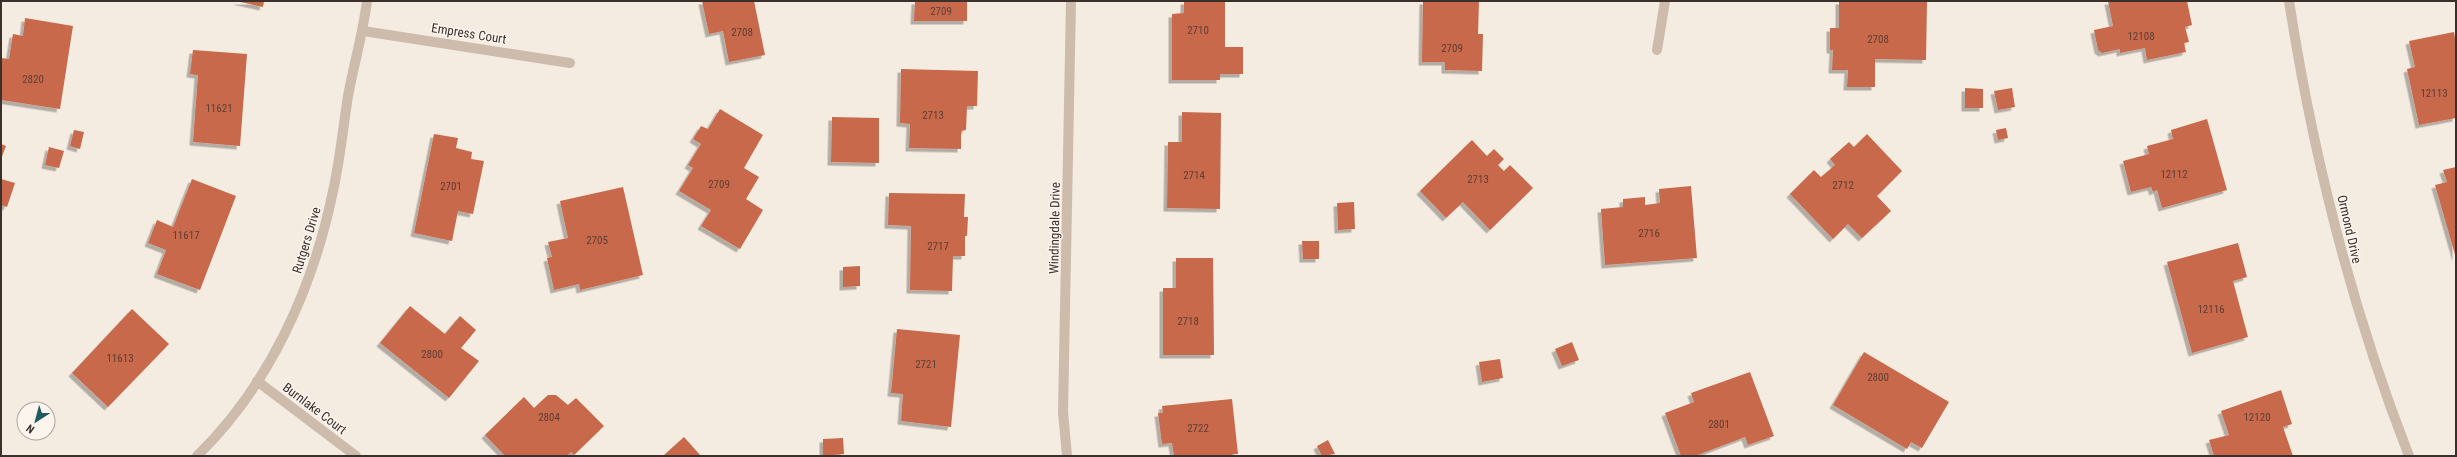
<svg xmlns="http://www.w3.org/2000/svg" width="2457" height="457" font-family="'Roboto Condensed',sans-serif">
	<defs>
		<filter id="shadow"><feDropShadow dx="-3.5" dy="3.5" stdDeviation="0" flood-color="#0004"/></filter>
	</defs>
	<rect width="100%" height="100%" fill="#f4ebe1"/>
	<g fill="#c8694b" filter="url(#shadow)">
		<polygon points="236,1 264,1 263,7"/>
		<polygon points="702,1 754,1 765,55 729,62 723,31 709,34"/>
		<polygon points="915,1 967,1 967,21 914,21"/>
		<polygon points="1184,1 1225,1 1225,47 1243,47 1243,74 1220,74 1220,80 1172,80 1172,14 1184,13"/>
		<polygon points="1423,1 1479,1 1478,34 1483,34 1482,71 1445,70 1445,62 1422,62"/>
		<polygon points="1839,1 1927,1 1926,60 1875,59 1875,87 1847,87 1848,70 1832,70 1833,50 1830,50 1830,28 1839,28"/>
		<polygon points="2108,1 2187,1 2192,25 2185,27 2189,42 2184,43 2186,52 2147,60 2145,48 2120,53 2120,49 2102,53 2098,50 2094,30 2113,26"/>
		<polygon points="25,18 73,26 60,109 1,100 1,58 9,59 13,34 23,36"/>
		<polygon points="2454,32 2456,44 2456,118 2419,125 2407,69 2415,67 2409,41"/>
		<polygon points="193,50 247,54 240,146 193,142 198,75 190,74"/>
		<polygon points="901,69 978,71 977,106 967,106 966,130 961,131 961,149 909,148 910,124 900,123"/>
		<polygon points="1965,88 1983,89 1983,108 1965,108"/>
		<polygon points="2012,88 2015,107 1998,110 1994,91"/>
		<polygon points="720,109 763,135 744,168 759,177 746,199 763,210 740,249 701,226 711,210 679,191 693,168 688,165 701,144 693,139 701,126 708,129"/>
		<polygon points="1182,112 1221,113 1220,209 1167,208 1168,142 1182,142"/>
		<polygon points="832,117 879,118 879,163 831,162"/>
		<polygon points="2207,119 2227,190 2162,208 2157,190 2153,192 2151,187 2131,192 2123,161 2149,154 2147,146 2173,139 2171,130"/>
		<polygon points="2006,128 2008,138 1998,140 1996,130"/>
		<polygon points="74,130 84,132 80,149 70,146"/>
		<polygon points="434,134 458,138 456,148 472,152 471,159 484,161 473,214 458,211 452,241 414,233"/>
		<polygon points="1867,134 1902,171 1877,196 1891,211 1862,238 1848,224 1833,239 1790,194 1814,170 1821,177 1835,165 1830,159 1849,142 1854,147"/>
		<polygon points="1472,140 1487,156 1494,149 1504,159 1498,165 1504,171 1510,165 1533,188 1490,230 1463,202 1446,218 1420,191"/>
		<polygon points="1,144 6,146 1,159"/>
		<polygon points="49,147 64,151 59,168 45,165"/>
		<polygon points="2456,167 2456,258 2435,185 2447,182 2443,170"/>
		<polygon points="1,179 15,183 7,207 1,205"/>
		<polygon points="192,179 236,196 200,290 157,274 166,250 148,243 157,220 173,227"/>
		<polygon points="1691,186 1697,258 1605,265 1601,209 1623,207 1623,199 1645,197 1645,205 1660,203 1659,189"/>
		<polygon points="623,187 643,275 580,290 579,284 554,290 547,258 552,257 548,242 568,238 560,201"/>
		<polygon points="889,193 965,194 964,217 968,217 967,236 965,236 965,256 953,256 952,291 910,290 911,226 888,225"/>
		<polygon points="1354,202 1355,229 1338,230 1337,203"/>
		<polygon points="1302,241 1319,241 1319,259 1303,259"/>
		<polygon points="2238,243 2247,277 2233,281 2248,337 2192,353 2167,262"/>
		<polygon points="1176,258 1213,258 1214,355 1163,355 1163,288 1176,288"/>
		<polygon points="860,266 860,286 843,287 843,267"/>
		<polygon points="410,306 445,334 460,316 476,330 461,348 479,361 449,398 380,343"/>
		<polygon points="132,309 169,344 108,407 72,373"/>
		<polygon points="897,329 960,335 951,427 901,421 903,394 891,393"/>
		<polygon points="1572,342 1579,360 1562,366 1555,349"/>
		<polygon points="1864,352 1949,402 1922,448 1911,442 1907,449 1833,405"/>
		<polygon points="1500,359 1503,378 1482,382 1479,362"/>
		<polygon points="1750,372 1774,436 1748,445 1745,437 1695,456 1681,456 1665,413 1694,402 1691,393"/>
		<polygon points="2281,390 2292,424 2283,427 2293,456 2214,456 2209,440 2229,435 2221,411"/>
		<polygon points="548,395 556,395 568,405 576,398 604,426 574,455 571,452 567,456 505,456 485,435 524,397 534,408"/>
		<polygon points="1232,399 1238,454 1232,454 1232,456 1174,456 1172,443 1162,444 1158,413 1163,413 1162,406"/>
		<polygon points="684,437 701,456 663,456"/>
		<polygon points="843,438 844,454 823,456 823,439"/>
		<polygon points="1328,440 1335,454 1322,456 1317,446"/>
	</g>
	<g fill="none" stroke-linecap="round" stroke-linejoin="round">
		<g stroke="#cdbbac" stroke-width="10">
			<path d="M 2289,1 C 2313,156 2352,310 2409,456"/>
			<polyline points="363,31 570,63"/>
			<polyline points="1657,50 1665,1"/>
			<polyline points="257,381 356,456"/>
			<path d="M 197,456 C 269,386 313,289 333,191 C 340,160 343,128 348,96 C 354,64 363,33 367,1"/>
			<polyline points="1067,456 1063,412 1071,1"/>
		</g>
	</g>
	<g text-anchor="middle" stroke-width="3" stroke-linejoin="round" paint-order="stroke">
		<g font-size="11" fill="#5e3e33">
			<text x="941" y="15">2709</text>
			<text x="1198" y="34">2710</text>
			<text x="742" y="36">2708</text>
			<text x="2141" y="40">12108</text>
			<text x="1878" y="43">2708</text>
			<text x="1452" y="52">2709</text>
			<text x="33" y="83">2820</text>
			<text x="2434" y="97">12113</text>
			<text x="219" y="112">11621</text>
			<text x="933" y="119">2713</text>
			<text x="2174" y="178">12112</text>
			<text x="1194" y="179">2714</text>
			<text x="1478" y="183">2713</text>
			<text x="719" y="188">2709</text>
			<text x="1843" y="189">2712</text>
			<text x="451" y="190">2701</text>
			<text x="1649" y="237">2716</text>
			<text x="186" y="239">11617</text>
			<text x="597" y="244">2705</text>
			<text x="938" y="250">2717</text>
			<text x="2211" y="313">12116</text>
			<text x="1188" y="325">2718</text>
			<text x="432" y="358">2800</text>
			<text x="120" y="362">11613</text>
			<text x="926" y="368">2721</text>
			<text x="1878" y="381">2800</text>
			<text x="549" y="421">2804</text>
			<text x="2257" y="421">12120</text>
			<text x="1719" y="428">2801</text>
			<text x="1198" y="432">2722</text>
		</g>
		<g font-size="13" fill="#3b302b" stroke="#fbf5ee">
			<text transform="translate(469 33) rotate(9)" y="5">Empress Court</text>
			<text transform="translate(1054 228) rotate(-89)" y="5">Windingdale Drive</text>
			<text transform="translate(2350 229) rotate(77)" y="5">Ormond Drive</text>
			<text transform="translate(306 240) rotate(-73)" y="5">Rutgers Drive</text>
			<text transform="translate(315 408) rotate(37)" y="5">Burnlake Court</text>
		</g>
	</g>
	<rect width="2457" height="457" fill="none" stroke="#3b302b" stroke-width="4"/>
	<g transform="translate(36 421) rotate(216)"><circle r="19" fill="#fbf5ee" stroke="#aea6a0"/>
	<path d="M0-3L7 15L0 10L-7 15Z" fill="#1f5a5e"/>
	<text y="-6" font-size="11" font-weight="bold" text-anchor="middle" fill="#3b302b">N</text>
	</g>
</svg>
